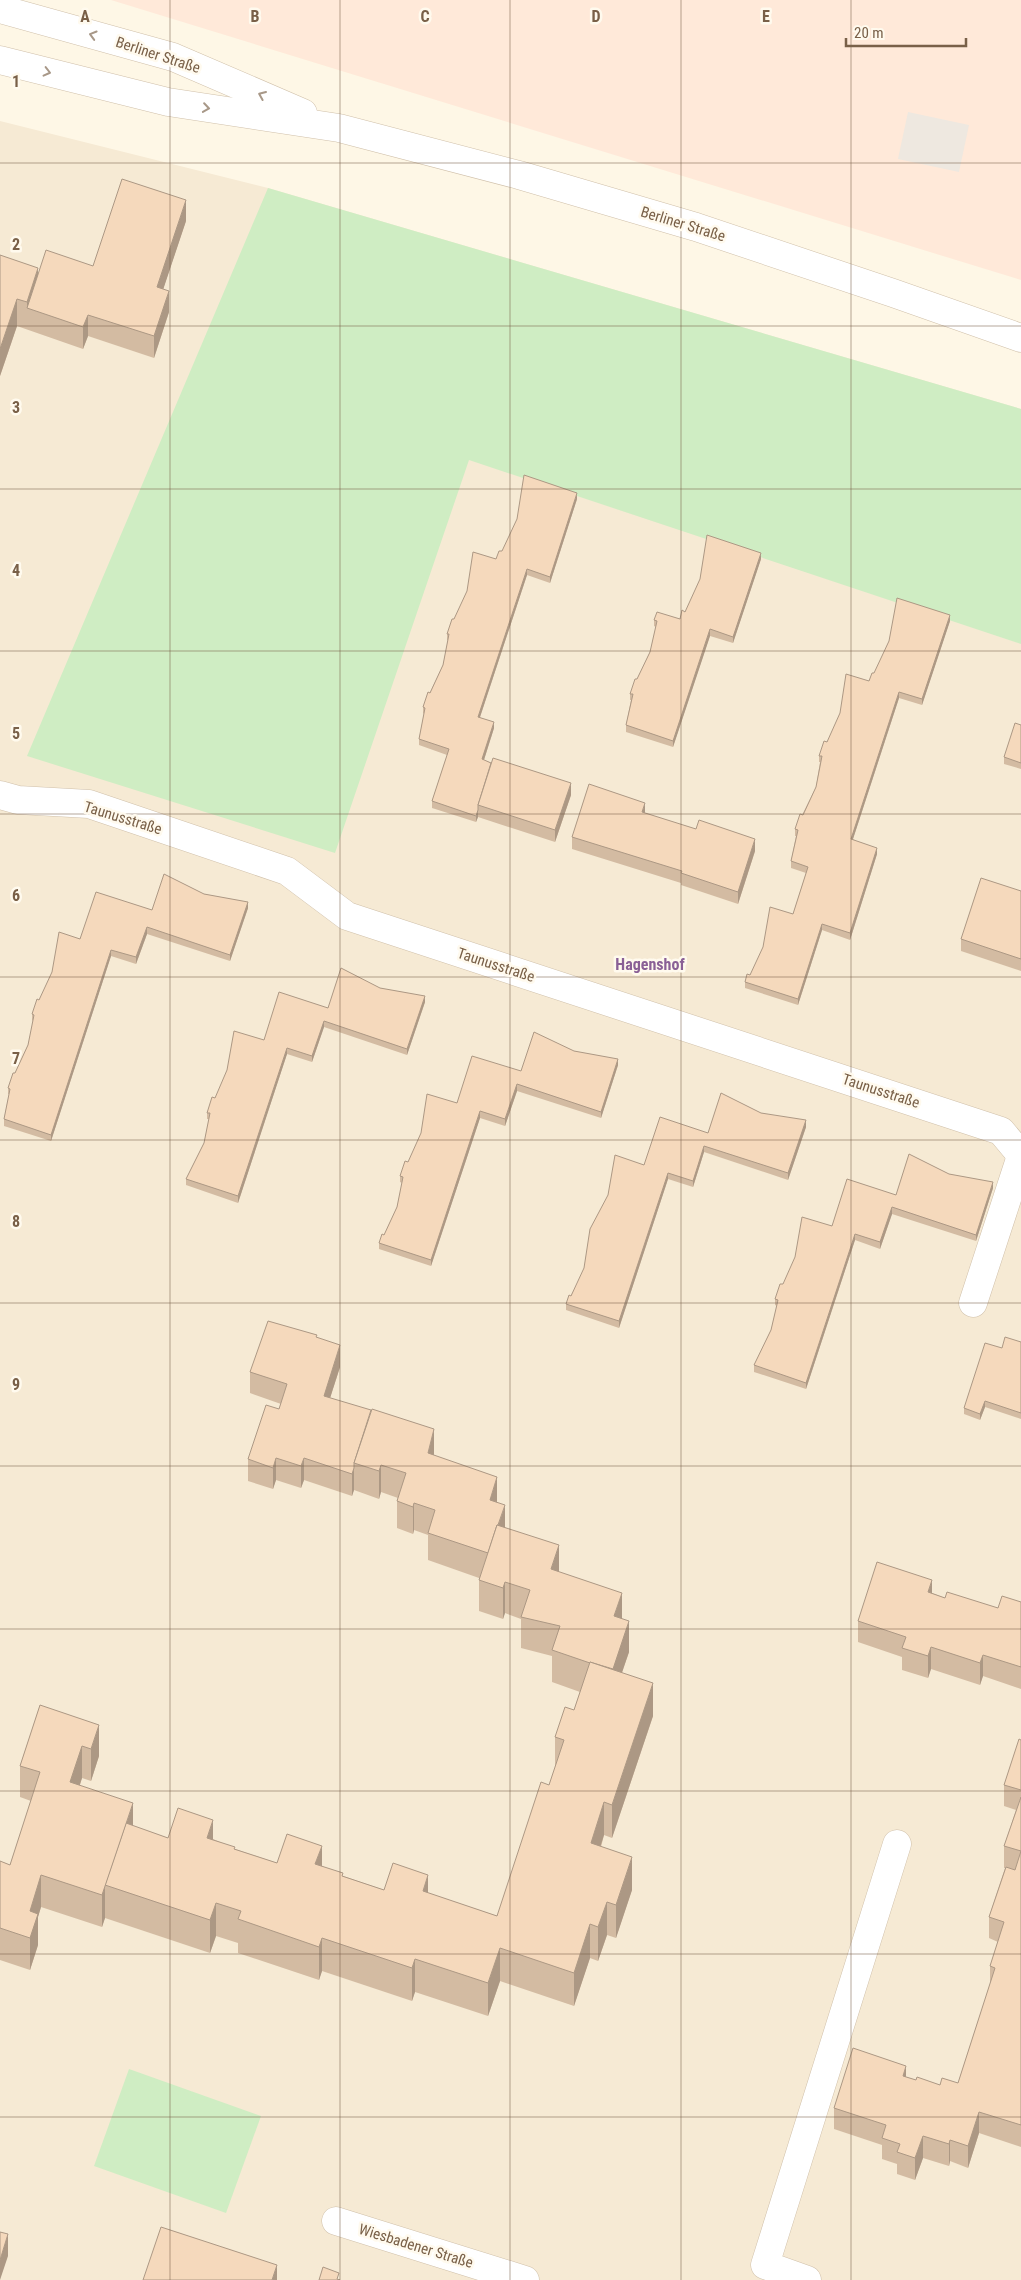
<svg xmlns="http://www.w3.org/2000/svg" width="1021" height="2280" font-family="'Roboto Condensed',sans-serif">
	<rect width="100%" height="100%" fill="#fef7e6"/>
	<polygon fill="#f6ead4" points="0,121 268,188 1021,409 1021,2280 0,2280"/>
	<polygon fill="#ffe9d9" points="111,0 1021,0 1021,280"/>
	<polygon fill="#eee8e0" points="908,112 969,125 959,172 898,159"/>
	<g fill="#cfedc3">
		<polygon points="268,188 1021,409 1021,644 469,460 335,853 27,756"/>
		<polygon points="129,2069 261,2116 226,2213 94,2166"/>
	</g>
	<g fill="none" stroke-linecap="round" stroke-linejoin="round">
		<g stroke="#d0c0aa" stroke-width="29">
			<g id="minor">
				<polyline points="0,9 173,57 303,113"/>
				<polyline points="0,60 168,102 339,128 519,175 696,227 893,293 1021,338"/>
				<polyline points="0,795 18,800 89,804 287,871 347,916 1001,1131 1021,1155"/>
				<polyline points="973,1303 1021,1156"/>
				<polyline points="336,2221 525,2280"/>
				<polyline points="807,2280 765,2265 897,1844"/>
			</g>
		</g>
		<use href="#minor" stroke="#fff" stroke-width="28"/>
	</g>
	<g fill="#d3bba2">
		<polygon points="186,221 163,289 169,312 154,358 88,336 83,349 17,326 0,376 0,255 38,274 93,266"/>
		<polygon points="577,499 550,583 527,575 480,717 494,728 484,760 571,795 555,842 478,817 476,822 432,808 432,801 447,755 419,745 419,739 424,714 423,713 423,707 443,665 448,640 447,640 447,634 454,619 502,551"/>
		<polygon points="761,559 733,643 710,636 673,747 626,732 626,725 631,700 630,700 630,694 650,652 656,627 654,626 654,620 680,619 685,612"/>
		<polygon points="950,621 922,705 899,698 853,839 877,854 850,940 822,930 798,1005 745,988 745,982 793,914 806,873 791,868 791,861 796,836 795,836 795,829 816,787 820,762 819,762 819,756 827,742 874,673"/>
		<polygon points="1021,725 1021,769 1004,764 1004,757"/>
		<polygon points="645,813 755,851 738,904 681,885 681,883 572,849 572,837"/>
		<polygon points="1021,891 1021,971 961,951 961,939"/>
		<polygon points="204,894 248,908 230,961 147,934 136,964 111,956 51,1141 4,1126 4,1119 9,1094 8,1094 8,1088 28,1045 33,1021 32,1020 32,1014 39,1000 80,939 152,910"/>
		<polygon points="380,988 425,1002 407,1055 324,1027 312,1062 287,1054 238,1203 186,1185 186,1179 204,1143 209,1119 207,1119 207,1113 215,1098 264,1040 328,1008"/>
		<polygon points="574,1051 618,1065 601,1118 517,1091 505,1126 480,1118 431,1266 379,1249 379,1243 384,1235 397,1207 402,1183 400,1182 400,1176 408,1162 457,1103 521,1071"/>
		<polygon points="761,1113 806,1127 788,1180 704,1152 693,1187 668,1179 619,1328 566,1310 566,1304 644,1165 708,1133"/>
		<polygon points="949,1174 993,1188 976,1241 892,1214 880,1249 855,1240 806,1389 754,1372 754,1365 771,1330 777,1306 775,1305 775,1299 783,1284 896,1195"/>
		<polygon points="317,1338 340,1367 330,1398 434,1455 497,1502 505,1527 559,1572 622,1618 629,1652 622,1672 653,1716 612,1838 604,1835 601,1847 632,1890 616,1938 607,1935 598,1961 590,1958 574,2006 500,1981 488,2016 415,1992 412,2001 322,1971 319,1980 238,1953 238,1943 216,1936 210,1953 105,1918 102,1927 41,1907 38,1917 38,1945 30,1970 0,1960 0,1861 10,1865 31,1801 20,1797 20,1766 40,1705 99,1756 91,1781 82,1778 80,1785 133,1826 168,1838 213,1839 235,1849 277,1863 322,1866 343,1876 384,1890 428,1893 497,1916 549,1785 555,1768 555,1737 574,1710 580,1692 552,1682 552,1656 521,1648 521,1619 505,1613 503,1619 479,1611 479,1578 428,1560 428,1535 414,1530 413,1534 397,1528 397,1501 398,1498 381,1492 379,1499 354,1490 352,1496 304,1480 301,1488 276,1480 273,1489 248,1481 248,1459 279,1409 281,1404 250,1393 250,1372"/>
		<polygon points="1021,1342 1021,1419 985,1407 980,1420 964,1414 964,1408 1002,1348"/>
		<polygon points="932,1593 945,1598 998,1608 1021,1602 1021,1689 983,1676 980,1685 931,1669 928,1678 902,1670 902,1657 858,1642 858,1621"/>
		<polygon points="1021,1740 1021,2147 979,2133 968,2168 950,2161 949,2166 923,2158 915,2180 897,2174 897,2164 882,2159 882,2145 834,2129 834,2108 906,2077 916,2080 940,2085 958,2083 990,1984 990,1966 998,1942 989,1938 989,1917 1005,1868 1004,1868 1004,1846 1016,1810 1004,1806 1004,1785"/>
	</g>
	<g fill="#ac9884">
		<polygon points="186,200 186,221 157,308 157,287"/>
		<polygon points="38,268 38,295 27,308 27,302"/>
		<polygon points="169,291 169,312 154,358 154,336"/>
		<polygon points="17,299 17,326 0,376 0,349"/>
		<polygon points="88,315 88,336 83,349 83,327"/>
		<polygon points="577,493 577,499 550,583 550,577"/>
		<polygon points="761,553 761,559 733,643 733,637"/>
		<polygon points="527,569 527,575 478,723 478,717"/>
		<polygon points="950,615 950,621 922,705 922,699"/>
		<polygon points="710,629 710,636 673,747 673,741"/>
		<polygon points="899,692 899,698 851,845 851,839"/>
		<polygon points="494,722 494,728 482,766 482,759"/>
		<polygon points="571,783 571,795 555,842 555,830"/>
		<polygon points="645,803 645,815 642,812"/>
		<polygon points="478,810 478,817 476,822 476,816"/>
		<polygon points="755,839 755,851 738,904 738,892"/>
		<polygon points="877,848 877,854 850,940 850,933"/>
		<polygon points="248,902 248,908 230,961 230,955"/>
		<polygon points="822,924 822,930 798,1005 798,999"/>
		<polygon points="147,927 147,934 136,964 136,957"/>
		<polygon points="111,950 111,956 51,1141 51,1135"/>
		<polygon points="425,996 425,1002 407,1055 407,1049"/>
		<polygon points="324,1021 324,1027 312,1062 312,1056"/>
		<polygon points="287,1048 287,1054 238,1203 238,1196"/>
		<polygon points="618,1059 618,1065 601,1118 601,1112"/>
		<polygon points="517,1084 517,1091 505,1126 505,1119"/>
		<polygon points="480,1111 480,1118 431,1266 431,1260"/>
		<polygon points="806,1120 806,1127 788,1180 788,1173"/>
		<polygon points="704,1146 704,1152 693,1187 693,1181"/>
		<polygon points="668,1173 668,1179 619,1328 619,1321"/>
		<polygon points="993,1182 993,1188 976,1241 976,1235"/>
		<polygon points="892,1207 892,1214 880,1249 880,1242"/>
		<polygon points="855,1234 855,1240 806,1389 806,1383"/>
		<polygon points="340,1345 340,1367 324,1417 324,1396"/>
		<polygon points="985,1401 985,1407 980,1420 980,1414"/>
		<polygon points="434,1429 434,1456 428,1453"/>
		<polygon points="276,1458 276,1480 273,1489 273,1468"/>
		<polygon points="304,1458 304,1480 301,1488 301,1466"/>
		<polygon points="381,1465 381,1492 379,1499 379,1471"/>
		<polygon points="354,1468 354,1490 352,1496 352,1474"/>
		<polygon points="497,1477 497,1504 490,1500"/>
		<polygon points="414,1503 414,1530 413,1534 413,1507"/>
		<polygon points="505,1505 505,1532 489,1554"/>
		<polygon points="559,1545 559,1577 551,1569"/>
		<polygon points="932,1580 932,1601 928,1592"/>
		<polygon points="505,1582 505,1613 503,1619 503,1588"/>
		<polygon points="622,1593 622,1624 614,1616"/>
		<polygon points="629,1621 629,1652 612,1702 612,1671"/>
		<polygon points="931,1647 931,1669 928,1678 928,1656"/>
		<polygon points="983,1655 983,1676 980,1685 980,1663"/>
		<polygon points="653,1683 653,1716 612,1838 612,1805"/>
		<polygon points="99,1725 99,1756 91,1781 91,1749"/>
		<polygon points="82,1746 82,1778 70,1814 70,1782"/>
		<polygon points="604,1802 604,1835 591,1876 591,1843"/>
		<polygon points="133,1803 133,1835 106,1885"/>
		<polygon points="213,1820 213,1853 207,1838"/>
		<polygon points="322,1846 322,1879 315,1864"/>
		<polygon points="632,1857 632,1890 616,1938 616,1905"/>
		<polygon points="41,1875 41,1907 38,1917 38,1945 30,1970 30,1911"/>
		<polygon points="428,1875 428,1908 423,1891"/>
		<polygon points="105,1886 105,1918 102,1927 102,1895"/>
		<polygon points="607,1902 607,1935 598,1961 598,1927"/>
		<polygon points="216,1903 216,1936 210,1953 210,1920"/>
		<polygon points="590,1924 590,1958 574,2006 574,1973"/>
		<polygon points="322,1938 322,1971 319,1980 319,1947"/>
		<polygon points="500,1948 500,1981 488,2016 488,1983"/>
		<polygon points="415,1959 415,1992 412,2001 412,1968"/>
		<polygon points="906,2066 906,2087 903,2076"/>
		<polygon points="979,2112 979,2133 968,2168 968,2146"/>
		<polygon points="923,2136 923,2158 915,2180 915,2158"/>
		<polygon points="950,2140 950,2161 949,2166 949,2144"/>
		<polygon points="8,2234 8,2256 0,2280 0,2260"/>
		<polygon points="277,2265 277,2280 272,2280"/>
	</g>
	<g fill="#f5d9bc" stroke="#ac9884">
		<polygon points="122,179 186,200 157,287 169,291 154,336 88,315 83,327 27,308 46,250 93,266"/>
		<polygon points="0,255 38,268 27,302 17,299 0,349"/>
		<polygon points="524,475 577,493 550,577 527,569 478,717 494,722 482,759 491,763 478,805 478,810 476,816 432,801 449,749 419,739 425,708 423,707 428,692 430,693 443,665 449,634 447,634 452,619 454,619 467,591 473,552 496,559 499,551 502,551 517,519"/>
		<polygon points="707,535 761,553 733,637 710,629 673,741 626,725 633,694 630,694 635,679 637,679 650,652 657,621 654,620 657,612 680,619 682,610 685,612 700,579"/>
		<polygon points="897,598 950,615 922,699 899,692 851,839 877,848 850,933 822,924 798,999 745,982 747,974 750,975 763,947 770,907 793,914 808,867 791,861 798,830 795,829 800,814 803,815 816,787 822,756 819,756 824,741 827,742 840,713 846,674 869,681 872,673 874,673 889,641"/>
		<polygon points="1015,723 1021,725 1021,763 1004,757"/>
		<polygon points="493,758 571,783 555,830 478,805"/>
		<polygon points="589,784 645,803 642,812 696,829 699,820 755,839 738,892 681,873 682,871 572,837"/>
		<polygon points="164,874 204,894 248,902 230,955 147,927 136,957 111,950 51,1135 4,1119 10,1089 8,1088 13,1073 15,1073 28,1045 34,1015 32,1014 37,999 39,1000 52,972 59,932 80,939 96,892 152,910"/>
		<polygon points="981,878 1021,891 1021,959 961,939"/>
		<polygon points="341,968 380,988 425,996 407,1049 324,1021 312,1056 287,1048 238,1196 186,1179 204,1143 210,1113 207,1113 212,1097 215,1098 227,1070 234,1031 264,1040 279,992 328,1008"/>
		<polygon points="534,1032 574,1051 618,1059 601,1112 517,1084 505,1119 480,1111 431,1260 379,1243 382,1234 384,1235 397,1207 403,1177 400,1176 405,1161 408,1162 421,1133 427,1094 457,1103 472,1056 521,1071"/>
		<polygon points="721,1093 761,1113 806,1120 788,1173 704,1146 693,1181 668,1173 619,1321 566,1304 569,1295 571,1296 584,1268 590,1229 608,1195 615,1155 644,1165 660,1117 708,1133"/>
		<polygon points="909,1154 949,1174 993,1182 976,1235 892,1207 880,1242 855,1234 806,1383 754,1365 771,1330 778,1300 775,1299 780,1284 783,1284 795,1257 802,1217 832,1226 847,1179 896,1195"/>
		<polygon points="268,1321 317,1335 316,1337 340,1345 324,1396 371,1410 354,1463 354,1468 352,1474 304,1458 301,1466 276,1458 273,1468 248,1459 266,1405 279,1409 287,1384 250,1372"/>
		<polygon points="1005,1337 1021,1342 1021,1413 985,1401 980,1414 964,1408 985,1343 1002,1348"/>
		<polygon points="372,1409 434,1429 428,1453 497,1477 490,1500 505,1505 498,1525 497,1525 488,1553 428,1533 435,1510 414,1503 413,1507 397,1501 406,1473 381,1465 379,1471 354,1463"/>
		<polygon points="497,1525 559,1545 551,1569 622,1593 614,1616 629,1621 613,1669 590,1662 590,1663 552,1650 560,1626 521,1617 530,1590 505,1582 503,1588 479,1580"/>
		<polygon points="877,1562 932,1580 928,1592 945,1598 947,1592 998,1608 1002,1596 1021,1602 1021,1667 983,1655 980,1663 931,1647 928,1656 902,1648 906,1637 858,1621"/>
		<polygon points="590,1662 653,1683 612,1805 604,1802 591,1843 632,1857 616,1905 607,1902 598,1927 590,1924 574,1973 500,1948 488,1983 415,1959 412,1968 322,1938 319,1947 238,1919 241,1911 216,1903 210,1920 105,1885 126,1823 168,1838 178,1808 213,1820 207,1838 235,1847 234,1849 277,1863 287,1834 322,1846 315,1864 343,1873 342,1876 384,1890 393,1863 428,1875 423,1891 497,1916 541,1782 549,1785 564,1740 555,1737 565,1707 574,1710"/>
		<polygon points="40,1705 99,1725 91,1749 82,1746 70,1782 133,1803 102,1895 41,1875 30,1911 38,1914 30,1938 0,1928 0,1861 10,1865 40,1772 20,1766"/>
		<polygon points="1019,1739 1021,1740 1021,1790 1004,1785"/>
		<polygon points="1021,1797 1021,2125 979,2112 968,2146 950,2140 949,2144 923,2136 915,2158 897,2152 900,2144 882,2138 886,2125 834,2108 853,2048 906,2066 903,2076 916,2080 917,2077 940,2085 942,2078 958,2083 995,1968 990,1966 1004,1922 989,1917 1006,1867 1015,1870 1021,1851 1004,1846"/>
		<polygon points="161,2227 277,2265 272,2280 143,2280"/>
		<polygon points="0,2232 8,2234 0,2260"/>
		<polygon points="323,2267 339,2273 337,2279 340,2280 319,2280"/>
	</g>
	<defs><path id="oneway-chevron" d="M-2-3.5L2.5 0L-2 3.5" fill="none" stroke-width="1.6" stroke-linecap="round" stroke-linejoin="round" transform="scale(1.25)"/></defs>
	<g stroke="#a89888">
		<use href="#oneway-chevron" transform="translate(93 35) rotate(-164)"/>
		<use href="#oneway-chevron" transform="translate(47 72) rotate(14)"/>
		<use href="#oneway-chevron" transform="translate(262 95) rotate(-157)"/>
		<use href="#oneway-chevron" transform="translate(206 108) rotate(8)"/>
	</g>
	<path fill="none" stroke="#796048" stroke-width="1" stroke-opacity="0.55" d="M 170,0 L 170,2280M 340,0 L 340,2280M 510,0 L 510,2280M 681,0 L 681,2280M 851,0 L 851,2280M 0,163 L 1021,163M 0,326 L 1021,326M 0,489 L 1021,489M 0,651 L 1021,651M 0,814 L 1021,814M 0,977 L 1021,977M 0,1140 L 1021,1140M 0,1303 L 1021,1303M 0,1466 L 1021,1466M 0,1629 L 1021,1629M 0,1791 L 1021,1791M 0,1954 L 1021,1954M 0,2117 L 1021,2117"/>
	<g text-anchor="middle" stroke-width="5" stroke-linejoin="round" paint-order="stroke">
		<g font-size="15" fill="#796048" stroke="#fffaee">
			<text transform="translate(158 55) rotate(18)" y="5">Berliner Straße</text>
			<text transform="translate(683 224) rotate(17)" y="5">Berliner Straße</text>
			<text transform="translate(123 818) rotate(17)" y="5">Taunusstraße</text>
			<text transform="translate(496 965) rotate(18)" y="5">Taunusstraße</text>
			<text transform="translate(881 1091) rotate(18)" y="5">Taunusstraße</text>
			<text transform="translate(416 2246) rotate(17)" y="5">Wiesbadener Straße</text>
		</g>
		<g font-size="16" font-weight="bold" fill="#8a6096" stroke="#fffaee">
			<text x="650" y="970">Hagenshof</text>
		</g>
	</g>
	<g font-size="16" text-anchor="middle" font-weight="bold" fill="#796048" stroke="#fffaee" stroke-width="5" stroke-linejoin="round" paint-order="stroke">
		<text x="85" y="22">A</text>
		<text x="255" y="22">B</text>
		<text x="425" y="22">C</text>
		<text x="596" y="22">D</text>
		<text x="766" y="22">E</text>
		<text x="16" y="87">1</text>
		<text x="16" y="250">2</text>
		<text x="16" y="413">3</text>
		<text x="16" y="576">4</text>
		<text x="16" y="739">5</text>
		<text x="16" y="901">6</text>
		<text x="16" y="1064">7</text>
		<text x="16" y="1227">8</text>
		<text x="16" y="1390">9</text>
	</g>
	<path d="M846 38v8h120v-8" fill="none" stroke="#796048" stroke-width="2.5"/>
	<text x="854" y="38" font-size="15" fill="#796048" stroke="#fffaee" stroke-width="4" paint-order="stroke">20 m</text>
</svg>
